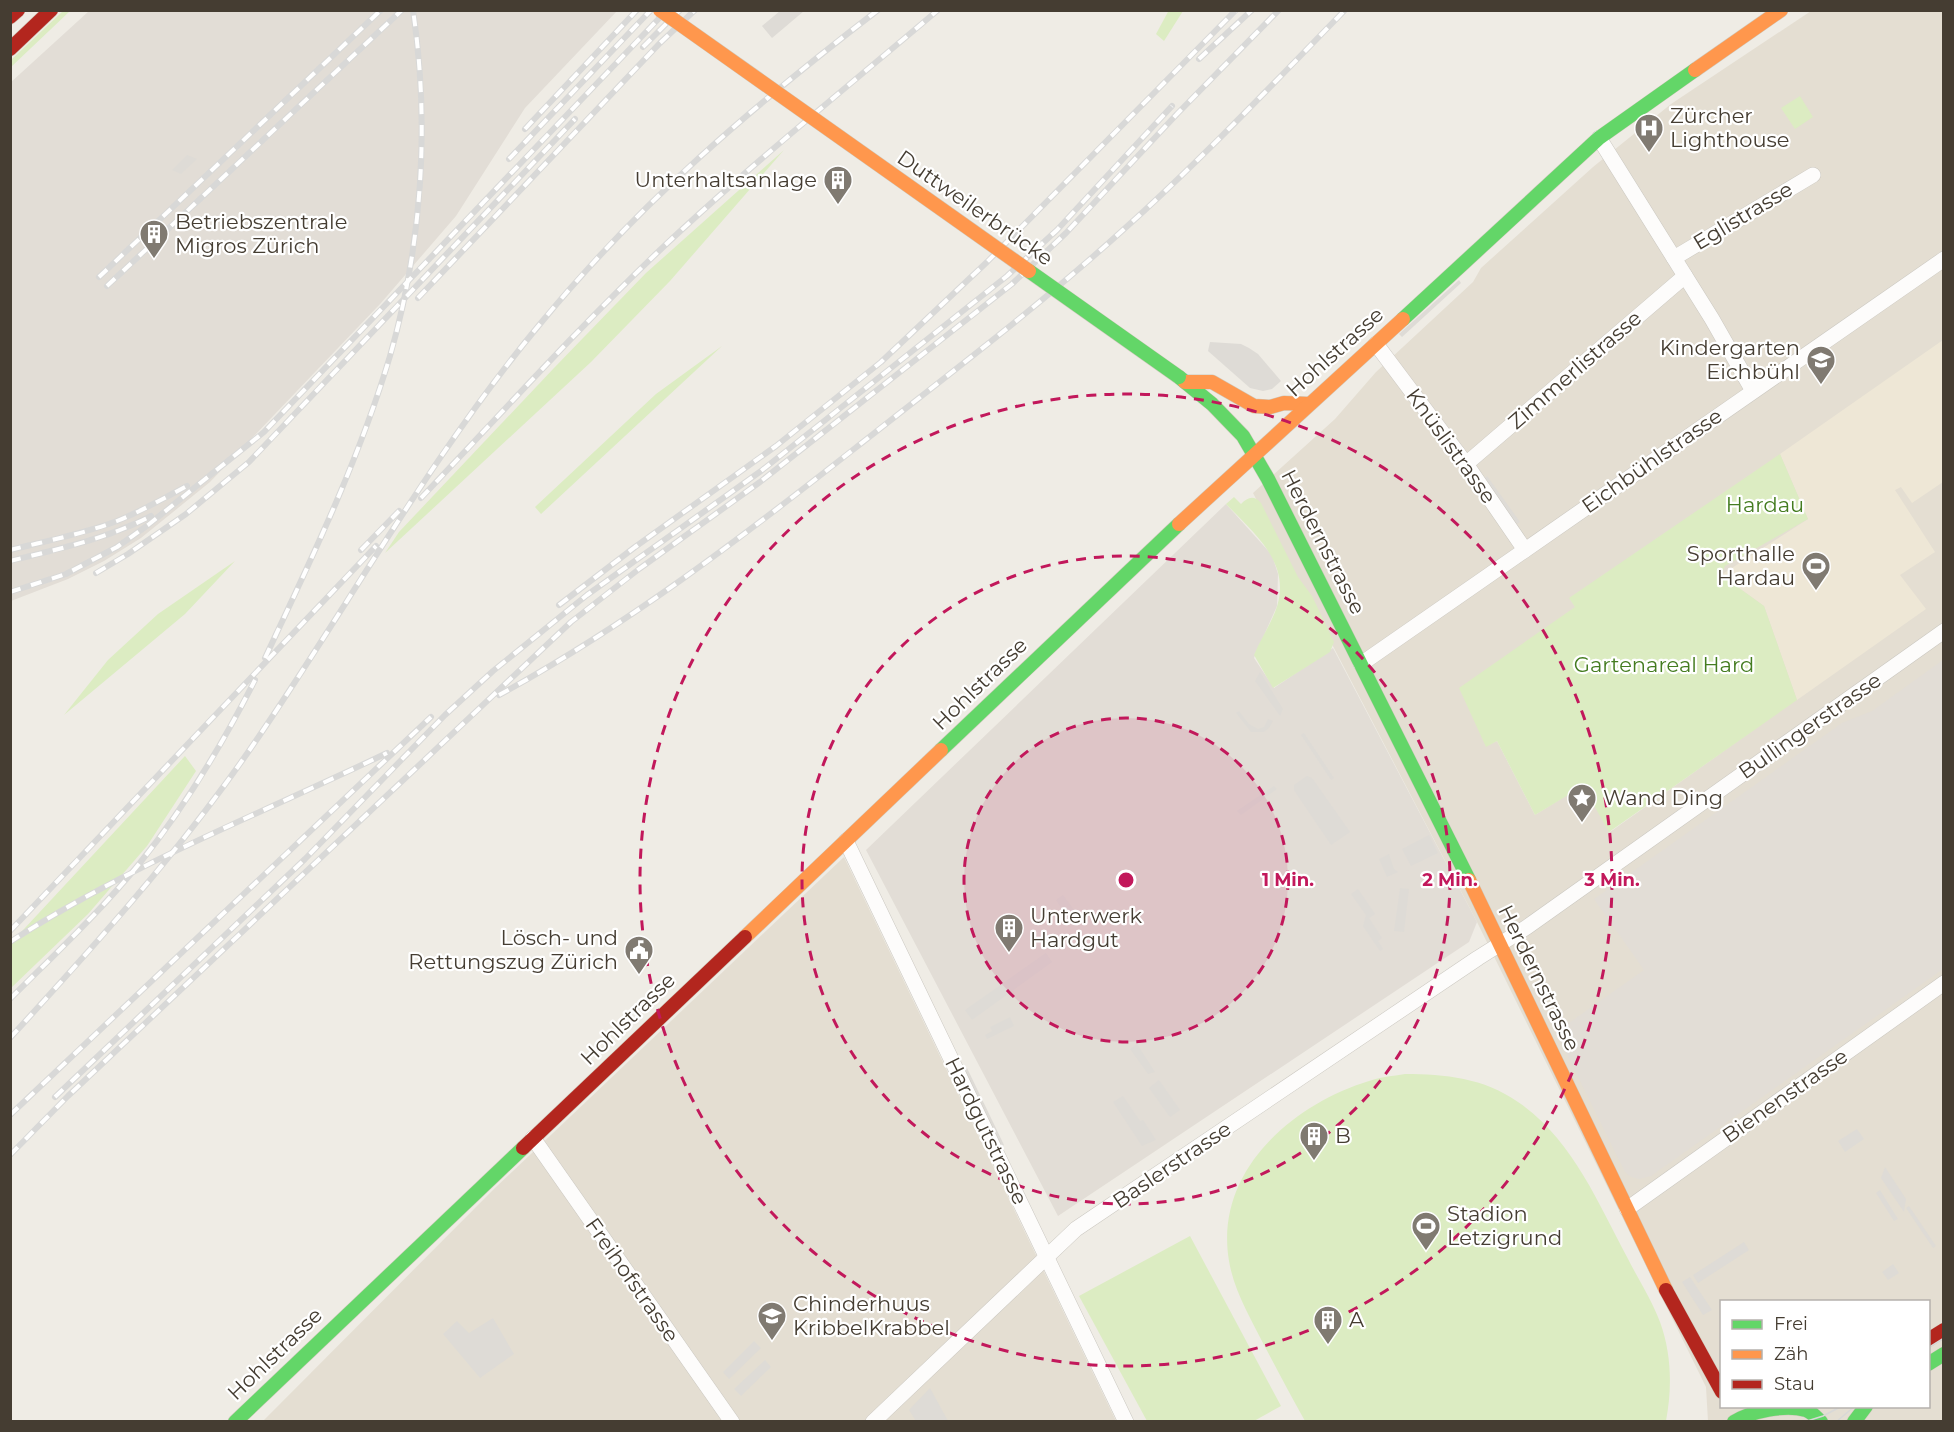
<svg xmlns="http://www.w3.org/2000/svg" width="1954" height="1432" font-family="Montserrat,sans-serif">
	<rect width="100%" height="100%" fill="#efece5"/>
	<g fill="#e4ded2" fill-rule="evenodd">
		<path d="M 1811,11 L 1943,11 L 1943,1421 L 1708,1421 L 1706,1387 L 1477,922 L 1253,493 L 1335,419 L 1376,372 L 1473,282 L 1481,268 L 1593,167 L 1671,104 ZM 1570,599 L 1797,699 L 1610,832 L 1583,785 L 1535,815 L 1497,741 L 1486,746 L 1576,607 ZM 1722,1302 L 1928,1302 L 1928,1406 L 1722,1406 Z"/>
		<polygon points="844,857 1116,1421 262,1422 495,1188"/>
	</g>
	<g fill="#e2ddd6">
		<polygon points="89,11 617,11 525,108 456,216 381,303 210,482 141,538 104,561 68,579 11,601 10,83"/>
		<polygon points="1226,504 1272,555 1278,574 1277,606 1254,658 1274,688 1333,648 1477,922 1469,942 1058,1216 866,850"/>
		<polygon points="1943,660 1943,969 1651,1176 1639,1179 1631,1177 1625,1172 1556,1032 1644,970 1594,899 1842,723 1872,711"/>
	</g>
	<polygon fill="#eee7d6" points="1943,340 1943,482 1912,503 1901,487 1895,490 1935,552 1900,575 1926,609 1797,700 1764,606 1721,575 1808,519 1780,454"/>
	<g fill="#dcecc2">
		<polygon points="1169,10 1183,11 1164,41 1156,34"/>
		<polygon points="63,11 70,11 11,67 11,60"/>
		<polygon points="1800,96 1813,117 1795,129 1781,108"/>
		<polygon points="784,150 670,281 591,362 385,553 399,532 554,368 646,273"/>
		<polygon points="722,346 541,514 535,507 656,394"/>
		<polygon points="1780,454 1808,519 1725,566 1721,575 1764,606 1797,700 1609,832 1583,786 1535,815 1497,741 1486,747 1459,688 1575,607 1569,598"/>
		<path d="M 1234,497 L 1241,504 C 1248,497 1254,495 1261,503 L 1298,577 L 1312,596 L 1334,642 L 1330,652 L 1273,688 L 1254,655 C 1260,640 1269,627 1275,612 C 1294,565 1255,534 1226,504 Z"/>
		<polygon points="235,561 185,614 64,715 108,660 158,614"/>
		<polygon points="185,756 196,771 147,846 88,914 11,988 11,943"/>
		<path d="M 1405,1074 C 1445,1074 1484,1078 1518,1102 C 1572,1139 1597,1201 1627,1257 C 1638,1279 1652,1300 1660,1322 C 1672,1355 1672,1389 1666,1421 L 1305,1421 C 1291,1396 1278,1371 1264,1345 C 1251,1319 1234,1291 1229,1261 C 1214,1172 1291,1105 1369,1081 C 1380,1077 1393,1076 1405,1074 Z"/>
		<polygon points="1190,1236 1281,1406 1254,1421 1147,1421 1079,1296"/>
	</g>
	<g fill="#dedbd6">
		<polygon points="780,11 804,11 772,38 762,26"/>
		<polygon points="187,155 197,159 181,174 172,170"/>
		<polygon points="1459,280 1461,283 1402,337 1399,334"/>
		<polygon points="1210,342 1241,344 1249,348 1258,354 1281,381 1272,389 1263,391 1250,388 1208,351"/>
		<polygon points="1487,476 1520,522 1517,524 1484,479"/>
		<polygon points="1260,672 1283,709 1280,716 1255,681"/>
		<polygon points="1239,711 1249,724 1258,729 1264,727 1268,719 1273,721 1269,728 1264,732 1251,732 1236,713"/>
		<polygon points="1304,733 1334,778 1331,780 1301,735"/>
		<polygon points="1307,776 1312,778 1350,832 1331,845 1294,790 1294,785"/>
		<polygon points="1274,786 1277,789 1241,815 1237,811"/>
		<polygon points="1429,835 1438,853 1411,866 1402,849"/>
		<polygon points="1389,854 1394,869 1398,872 1387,877 1379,859"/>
		<polygon points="1400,888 1409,889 1404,932 1394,931"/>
		<polygon points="1358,889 1375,914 1369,918 1382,938 1378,941 1383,949 1380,951 1363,926 1366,915 1351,894"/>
		<polygon points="1063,895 1077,914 1069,920 1056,900"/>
		<polygon points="1046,953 1052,962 972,1020 965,1010"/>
		<polygon points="1010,1017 1014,1026 987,1039 985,1035 992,1031 990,1027"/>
		<polygon points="1137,1044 1155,1072 1148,1074 1130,1049"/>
		<polygon points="967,1068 1004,1145 1001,1147 964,1070"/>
		<polygon points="1159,1080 1180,1110 1170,1117 1149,1088"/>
		<polygon points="1123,1096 1140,1121 1143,1120 1156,1140 1142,1146 1113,1102"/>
		<polygon points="1857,1129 1864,1139 1845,1152 1838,1141"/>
		<polygon points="1885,1167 1906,1199 1904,1212 1881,1178"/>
		<polygon points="1880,1190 1898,1219 1894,1221 1876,1193"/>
		<polygon points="1909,1206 1936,1246 1933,1248 1906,1208"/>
		<polygon points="1744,1242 1749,1250 1698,1283 1693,1275"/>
		<polygon points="1893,1264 1899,1273 1888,1280 1882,1272"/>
		<polygon points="1690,1277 1712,1310 1703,1315 1682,1282"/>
		<polygon points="493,1318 514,1354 480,1378 443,1334 457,1321 469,1333"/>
		<polygon points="754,1341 761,1348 729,1379 723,1372"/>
		<polygon points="765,1360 771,1367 741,1396 734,1389"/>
		<polygon points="930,1388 948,1421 916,1421 909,1410"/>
	</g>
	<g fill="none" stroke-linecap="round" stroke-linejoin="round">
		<g stroke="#cbc8c1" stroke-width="16">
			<g id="street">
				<polyline points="1599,138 1712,319 1753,391"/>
				<polyline points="1674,258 1813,175"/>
				<polyline points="1376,344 1466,464 1525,550"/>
				<polyline points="1466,464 1685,276"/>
				<polyline points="1361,664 1944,259"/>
				<polyline points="846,841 1126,1422"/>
				<polyline points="533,1138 732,1422"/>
				<polyline points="1627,1209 1944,983"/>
				<polyline points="873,1422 1076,1229 1478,958 1527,927 1944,631"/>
			</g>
		</g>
		<g stroke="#cfc9bc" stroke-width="15">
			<g id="fast">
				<polyline points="1403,319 1599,138 1695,70"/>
				<polyline points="1179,377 1212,404 1243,436 1268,479 1469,880"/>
				<polyline points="941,750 1179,524"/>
				<polyline points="1928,1364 1944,1354"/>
				<polyline points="235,1422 523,1148"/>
				<path d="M 1734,1422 C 1752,1411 1785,1404 1806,1410 C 1812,1412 1816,1417 1821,1422"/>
				<polyline points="1854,1422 1866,1406"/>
			</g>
		</g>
		<g stroke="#cfc9bc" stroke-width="15">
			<g id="slow">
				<polyline points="1695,70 1781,10"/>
				<polyline points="1185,382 1212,382 1254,406 1270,407 1284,403 1309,404"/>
				<polyline points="1179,524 1403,319"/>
				<polyline points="1469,880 1666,1290"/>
				<polyline points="745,937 941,750"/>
			</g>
		</g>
		<g stroke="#cfc9bc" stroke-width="15">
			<g id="jam">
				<polyline points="10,17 18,10"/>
				<polyline points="10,49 51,10"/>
				<polyline points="523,1148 745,937"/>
				<polyline points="1666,1290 1722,1392"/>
				<polyline points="1928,1340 1944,1330"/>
			</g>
		</g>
		<use href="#street" stroke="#fdfcfb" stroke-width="15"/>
		<use href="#fast" stroke="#63d668" stroke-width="14"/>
		<use href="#slow" stroke="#ff974d" stroke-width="14"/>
		<use href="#jam" stroke="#b3261e" stroke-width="14"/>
		<g stroke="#d8d8d7" stroke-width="1.5">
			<polyline points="1928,1348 1944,1338"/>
			<polyline points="1804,1422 1823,1416 1842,1406"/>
			<polyline points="1836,1422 1855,1406"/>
		</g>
		<g stroke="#d8d8d7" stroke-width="6">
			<g id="rail">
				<polyline points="643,47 680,10"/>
				<polyline points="1199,59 1252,10"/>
				<polyline points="525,129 637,10"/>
				<polyline points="509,159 651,10"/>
				<polyline points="99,277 381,10"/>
				<polyline points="107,286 402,10"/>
				<polyline points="418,298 660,43 695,10"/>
				<path d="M 421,498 C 500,415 577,329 660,250 C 749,166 845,89 938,10"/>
				<path d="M 10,550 C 46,541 83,534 117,521 C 142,511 164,498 187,486"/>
				<polyline points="361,550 399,511"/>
				<path d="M 10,561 C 58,549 107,539 151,516"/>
				<polyline points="96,573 128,554 186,514 249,462 575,119"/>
				<polyline points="10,592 66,574 117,547 148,525 264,432 667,10"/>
				<polyline points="559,605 635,547 776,446 881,362 987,262 1236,10"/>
				<path d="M 265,658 C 311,560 359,460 390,356 C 422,245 430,125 413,10"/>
				<path d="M 499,695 C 626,626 741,538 854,449 C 945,377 1037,308 1123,230 C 1200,161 1272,85 1345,10"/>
				<polyline points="10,931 376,546"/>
				<path d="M 10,942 C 129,865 260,814 387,753"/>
				<path d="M 10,999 C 54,955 100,912 139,864 C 185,807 222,745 255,680"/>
				<path d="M 10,1038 C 96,944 181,850 253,745 C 349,605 431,455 540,324 C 641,201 752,107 878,10"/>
				<polyline points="55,1097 305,859 445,715 493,671 587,595 761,471 1007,276 1057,230 1172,106"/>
				<polyline points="10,1115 431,717"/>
				<polyline points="10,1155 68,1096 571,622 639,569 760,482 1012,284 1066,233 1177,114 1279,10"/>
			</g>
		</g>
		<use href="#rail" stroke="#fff" stroke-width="4" stroke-dasharray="11" stroke-linecap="butt"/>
		<g stroke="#cfc9bc" stroke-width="15" stroke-linecap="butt">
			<polyline id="fast-bridge" points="1029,271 1179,377"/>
		</g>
		<g stroke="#cfc9bc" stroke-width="15" stroke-linecap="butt">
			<polyline id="slow-bridge" points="660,10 1029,271"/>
		</g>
		<use href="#fast-bridge" stroke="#63d668" stroke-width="14"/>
		<use href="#slow-bridge" stroke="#ff974d" stroke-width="14"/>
	</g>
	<circle cx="1126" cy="880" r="162" fill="#c2185b" fill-opacity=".12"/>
	<g fill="none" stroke="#c2185b" stroke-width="3" stroke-dasharray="10 8">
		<circle cx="1126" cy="880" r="162"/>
		<circle cx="1126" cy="880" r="324"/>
		<circle cx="1126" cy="880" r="486"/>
	</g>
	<defs>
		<g id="hospital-pin" transform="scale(1.5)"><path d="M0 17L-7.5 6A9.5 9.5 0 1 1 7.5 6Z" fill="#807a71" stroke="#fff"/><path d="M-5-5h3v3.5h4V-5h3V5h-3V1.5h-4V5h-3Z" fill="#fff"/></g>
		<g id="building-pin" transform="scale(1.5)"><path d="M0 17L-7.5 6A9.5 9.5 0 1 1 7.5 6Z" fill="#807a71" stroke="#fff"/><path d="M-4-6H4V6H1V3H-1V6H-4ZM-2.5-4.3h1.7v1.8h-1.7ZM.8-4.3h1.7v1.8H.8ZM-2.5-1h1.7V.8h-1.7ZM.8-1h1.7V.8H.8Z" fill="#fff"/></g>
		<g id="school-pin" transform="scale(1.5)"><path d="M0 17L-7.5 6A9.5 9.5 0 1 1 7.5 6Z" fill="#807a71" stroke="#fff"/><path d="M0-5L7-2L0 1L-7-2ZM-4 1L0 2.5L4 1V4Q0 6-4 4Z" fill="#fff"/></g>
		<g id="stadium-pin" transform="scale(1.5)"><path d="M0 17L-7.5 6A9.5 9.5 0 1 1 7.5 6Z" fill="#807a71" stroke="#fff"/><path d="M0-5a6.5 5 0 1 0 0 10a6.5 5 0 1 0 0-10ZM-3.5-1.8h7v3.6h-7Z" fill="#fff"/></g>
		<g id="sight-pin" transform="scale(1.5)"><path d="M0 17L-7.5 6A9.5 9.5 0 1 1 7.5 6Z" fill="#807a71" stroke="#fff"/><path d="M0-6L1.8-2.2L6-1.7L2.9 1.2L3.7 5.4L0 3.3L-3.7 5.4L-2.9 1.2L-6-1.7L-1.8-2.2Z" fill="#fff"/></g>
		<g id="civic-pin" transform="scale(1.5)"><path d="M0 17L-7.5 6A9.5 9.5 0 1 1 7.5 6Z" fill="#807a71" stroke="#fff"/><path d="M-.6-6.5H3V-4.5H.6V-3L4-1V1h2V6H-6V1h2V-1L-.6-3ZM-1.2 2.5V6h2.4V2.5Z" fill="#fff"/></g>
	</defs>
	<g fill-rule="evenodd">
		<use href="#hospital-pin" x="1649" y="128"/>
		<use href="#building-pin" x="838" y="180"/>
		<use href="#building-pin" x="154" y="234"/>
		<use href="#school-pin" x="1821" y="360"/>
		<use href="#stadium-pin" x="1816" y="566"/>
		<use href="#sight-pin" x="1582" y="798"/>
		<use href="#building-pin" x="1009" y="928"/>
		<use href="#civic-pin" x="639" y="950"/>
		<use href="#building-pin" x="1314" y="1136"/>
		<use href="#stadium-pin" x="1426" y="1226"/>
		<use href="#school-pin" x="772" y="1316"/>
		<use href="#building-pin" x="1328" y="1320"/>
	</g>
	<g text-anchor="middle" stroke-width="4.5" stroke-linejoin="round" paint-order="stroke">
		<g font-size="21" fill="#453d32" stroke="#fff" text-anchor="start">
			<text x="1670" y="123">Zürcher<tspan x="1670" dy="24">Lighthouse</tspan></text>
			<text x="817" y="187" text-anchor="end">Unterhaltsanlage</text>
			<text x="175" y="229">Betriebszentrale<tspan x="175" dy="24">Migros Zürich</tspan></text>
			<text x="1800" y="355" text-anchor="end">Kindergarten<tspan x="1800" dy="24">Eichbühl</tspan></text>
			<text x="1795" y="561" text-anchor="end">Sporthalle<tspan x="1795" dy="24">Hardau</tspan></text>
			<text x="1603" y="805">Wand Ding</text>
			<text x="1030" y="923">Unterwerk<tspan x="1030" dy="24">Hardgut</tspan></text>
			<text x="618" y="945" text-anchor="end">Lösch- und<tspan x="618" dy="24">Rettungszug Zürich</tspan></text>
			<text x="1335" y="1143">B</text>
			<text x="1447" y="1221">Stadion<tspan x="1447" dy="24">Letzigrund</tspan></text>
			<text x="793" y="1311">Chinderhuus<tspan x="793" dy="24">KribbelKrabbel</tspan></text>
			<text x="1349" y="1327">A</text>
		</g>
		<g font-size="21" fill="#453d32" stroke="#fff">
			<text transform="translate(975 208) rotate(35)" y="7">Duttweilerbrücke</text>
			<text transform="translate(1743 216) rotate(-31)" y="7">Eglistrasse</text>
			<text transform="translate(1335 352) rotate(-42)" y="7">Hohlstrasse</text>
			<text transform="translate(1575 370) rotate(-41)" y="7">Zimmerlistrasse</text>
			<text transform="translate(1451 446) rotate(54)" y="7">Knüslistrasse</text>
			<text transform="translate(1652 461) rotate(-35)" y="7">Eichbühlstrasse</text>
			<text transform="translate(1323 542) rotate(63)" y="7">Herdernstrasse</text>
			<text transform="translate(980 684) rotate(-44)" y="7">Hohlstrasse</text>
			<text transform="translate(1810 726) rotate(-35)" y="7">Bullingerstrasse</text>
			<text transform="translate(1539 978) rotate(64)" y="7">Herdernstrasse</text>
			<text transform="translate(628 1019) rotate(-44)" y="7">Hohlstrasse</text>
			<text transform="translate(1785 1096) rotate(-35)" y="7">Bienenstrasse</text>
			<text transform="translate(986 1131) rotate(64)" y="7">Hardgutstrasse</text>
			<text transform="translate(1172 1165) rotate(-34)" y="7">Baslerstrasse</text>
			<text transform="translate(632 1280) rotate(55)" y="7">Freihofstrasse</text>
			<text transform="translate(275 1354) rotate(-44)" y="7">Hohlstrasse</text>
		</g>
		<g font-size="21" fill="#447c20" stroke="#fff">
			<text x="1765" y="512">Hardau</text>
			<text x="1664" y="672">Gartenareal Hard</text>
		</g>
	</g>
	<circle cx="1126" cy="880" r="9" fill="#c2185b" stroke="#fff" stroke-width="3"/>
	<g font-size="18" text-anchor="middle" font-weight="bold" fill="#c2185b" stroke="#fff" stroke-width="4.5" stroke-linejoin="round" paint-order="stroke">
		<text x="1288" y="886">1 Min.</text>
		<text x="1450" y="886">2 Min.</text>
		<text x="1612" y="886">3 Min.</text>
	</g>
	<rect width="1954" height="1432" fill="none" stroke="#453d32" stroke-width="24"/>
	<rect x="1720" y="1300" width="210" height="108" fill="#ffffff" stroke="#b5b1ad" stroke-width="1.5"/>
	<rect x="1732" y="1320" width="30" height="9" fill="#63d668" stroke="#b5b1ad" stroke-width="1.5"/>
	<text x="1774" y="1330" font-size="18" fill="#453d32">Frei</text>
	<rect x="1732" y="1350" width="30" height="9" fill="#ff974d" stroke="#b5b1ad" stroke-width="1.5"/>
	<text x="1774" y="1360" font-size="18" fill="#453d32">Zäh</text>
	<rect x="1732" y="1380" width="30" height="9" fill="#b3261e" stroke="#b5b1ad" stroke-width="1.5"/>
	<text x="1774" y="1390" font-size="18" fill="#453d32">Stau</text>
</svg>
